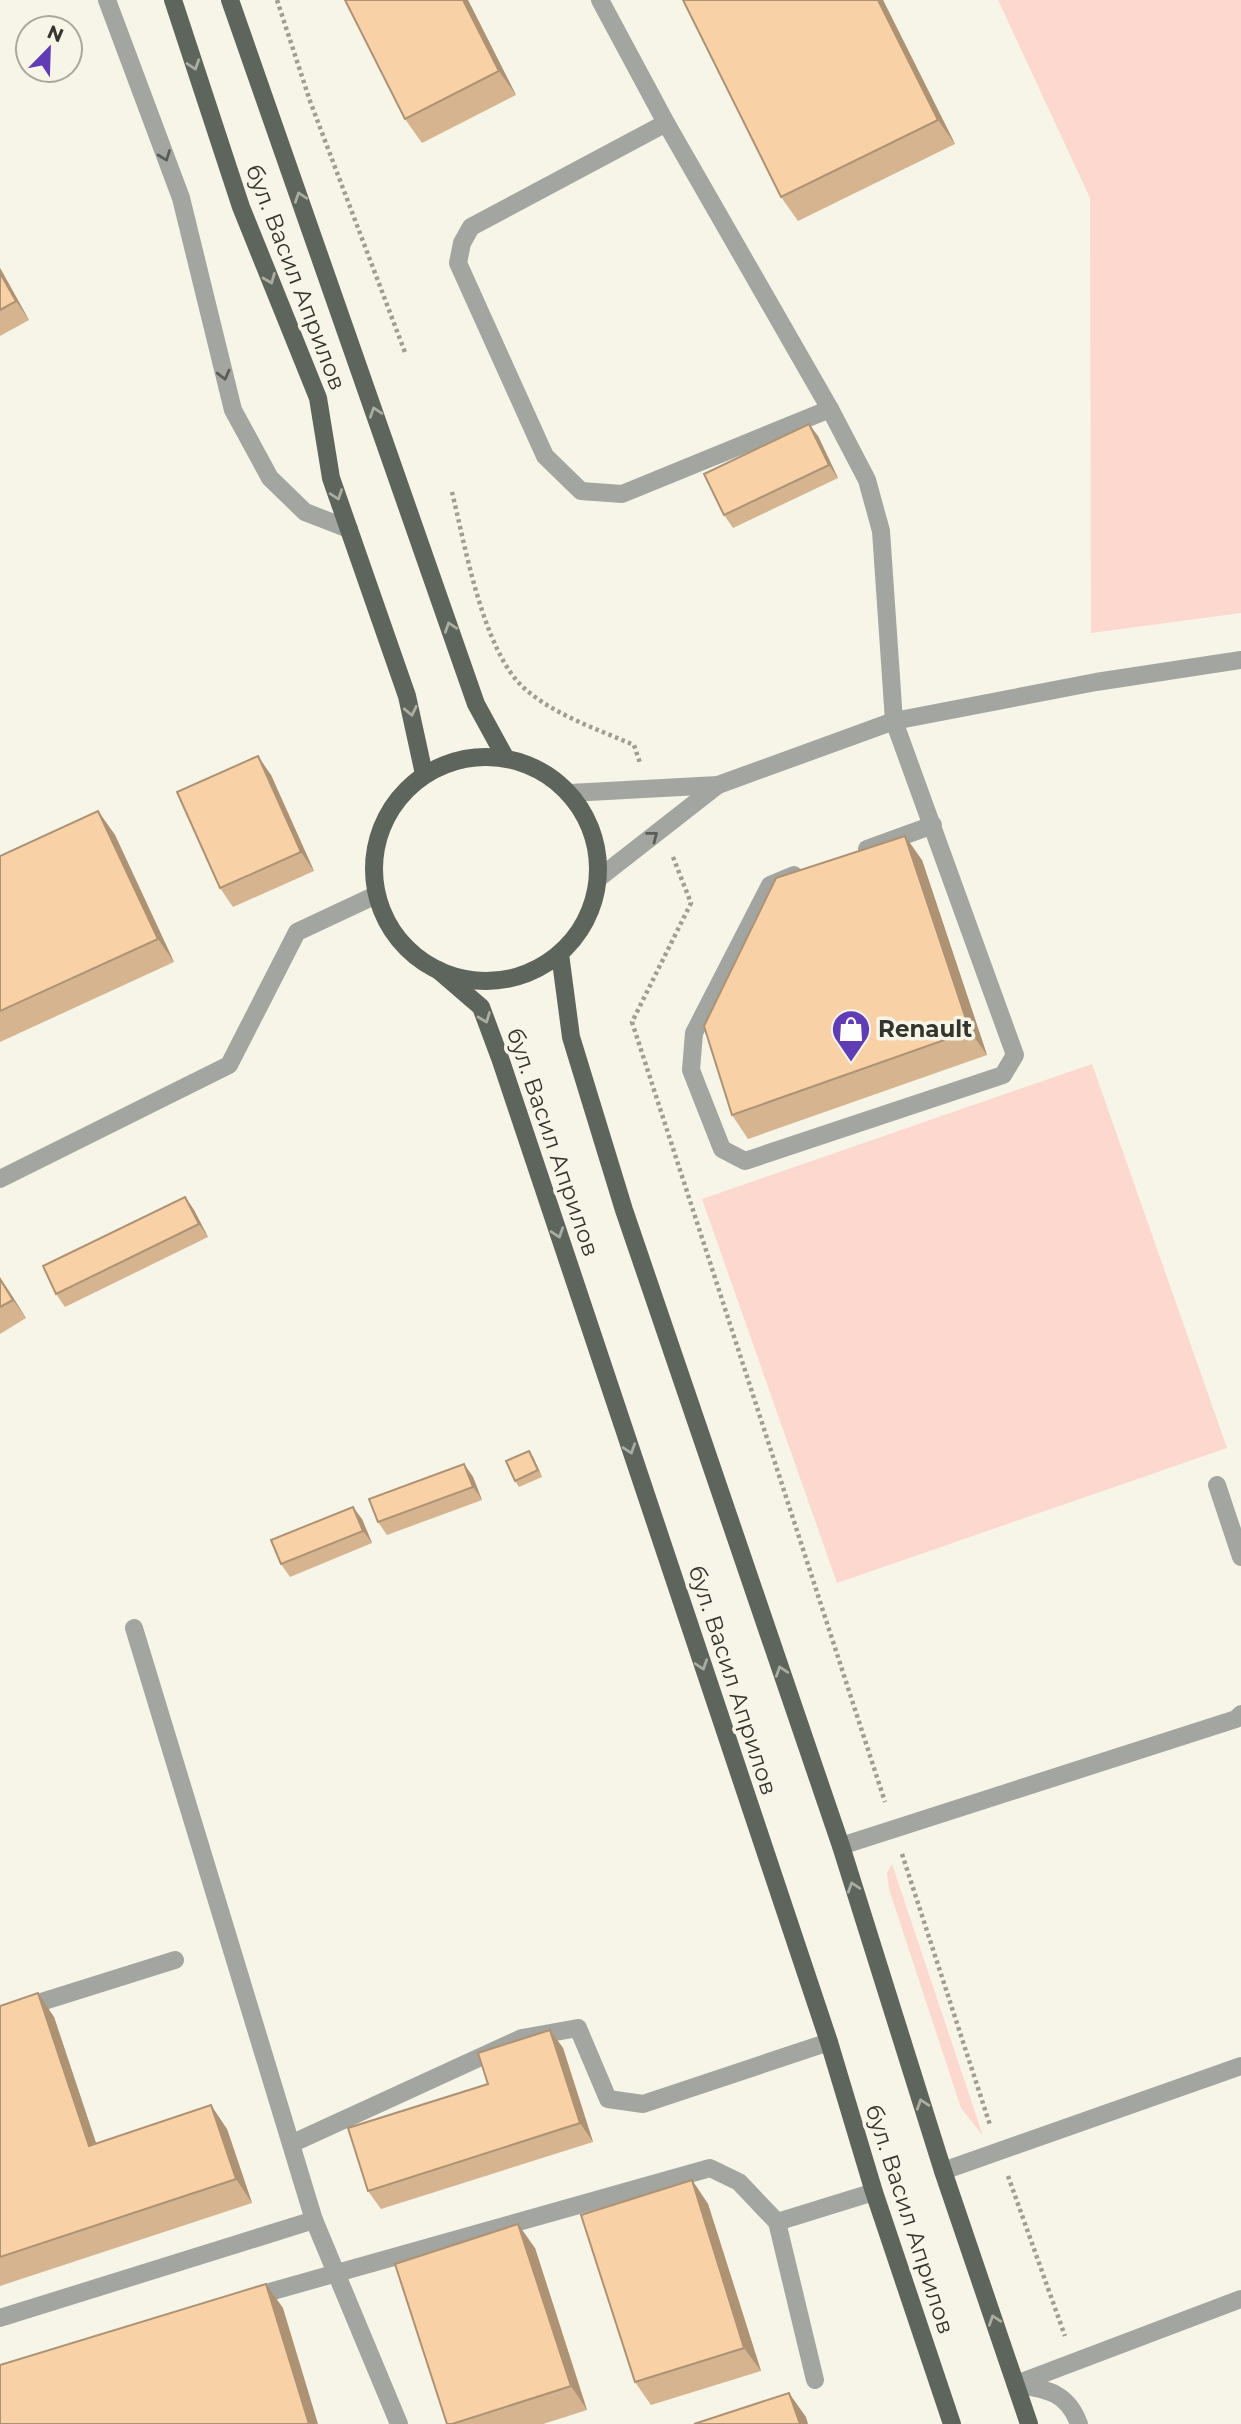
<svg xmlns="http://www.w3.org/2000/svg" width="1241" height="2424" font-family="Montserrat,sans-serif">
	<rect width="100%" height="100%" fill="#f6f5e7"/>
	<g fill="#fcd8ce">
		<polygon points="998,0 1241,0 1241,613 1091,633 1090,198"/>
		<polygon points="1092,1064 1227,1448 837,1583 702,1199"/>
		<polygon points="892,1864 983,2136 961,2108 889,1889 887,1873"/>
	</g>
	<g fill="none" stroke-linecap="round" stroke-linejoin="round">
		<g stroke="#9e9e93" stroke-width="4.5" stroke-dasharray="3.5 3.5" stroke-linecap="butt">
			<polyline points="277,0 310,101 406,355"/>
			<path d="M 452,492 C 465,545 483,651 524,688 C 554,715 597,729 634,745 L 640,763"/>
			<polyline points="673,857 691,903 632,1022 885,1802"/>
			<polyline points="902,1854 990,2125"/>
			<polyline points="1008,2176 1065,2336"/>
		</g>
		<g stroke="#a2a5a0" stroke-width="18">
			<polyline points="107,0 181,198 233,410 270,478 305,512 349,529"/>
			<polyline points="600,0 666,123 830,409 867,480 881,531 894,721 1015,1055 1003,1075 745,1161 722,1149 691,1070 694,1033 770,885 794,875"/>
			<polyline points="666,123 471,227 462,243 458,263 545,456 581,491 622,494 830,409"/>
			<polyline points="570,793 718,785 894,721 1096,682 1241,660"/>
			<polyline points="867,849 933,825"/>
			<polyline points="599,878 718,785"/>
			<polyline points="0,1179 229,1065 297,932 376,895"/>
			<polyline points="1217,1485 1241,1557"/>
			<polyline points="134,1628 314,2220 399,2424"/>
			<polyline points="841,1846 1236,1719 1241,1714"/>
			<polyline points="0,2015 175,1960"/>
			<polyline points="293,2143 522,2038 578,2028 608,2099 643,2104 829,2042"/>
			<polyline points="943,2171 1241,2066"/>
			<polyline points="777,2222 815,2380"/>
			<polyline points="248,2298 710,2168 739,2182 777,2222 874,2192"/>
			<polyline points="0,2318 314,2220"/>
			<polyline points="1016,2384 1241,2299"/>
			<path d="M 1019,2385 C 1049,2389 1068,2394 1079,2424"/>
		</g>
		<g stroke="#5e655c" stroke-width="18">
			<polyline points="173,0 241,207 318,398 331,478 407,696 424,774"/>
			<polyline points="230,0 476,704 505,757"/>
			<circle cx="486" cy="869" r="112"/>
			<polyline points="560,954 571,1037 624,1210 841,1846 943,2171 1029,2424"/>
			<polyline points="438,970 481,1007 500,1058 829,2042 874,2192 952,2424"/>
		</g>
	</g>
	<g fill="#d5b48f">
		<polygon points="345,0 468,0 516,95 422,143 405,119"/>
		<polygon points="683,0 883,0 955,144 798,221 781,197"/>
		<polygon points="0,268 29,320 0,336"/>
		<polygon points="818,436 838,478 733,528 724,515"/>
		<polygon points="271,775 314,871 233,907 220,888"/>
		<polygon points="98,811 115,835 174,962 0,1042 0,856"/>
		<polygon points="922,860 987,1055 748,1139 732,1115"/>
		<polygon points="185,1197 194,1210 208,1237 65,1307 56,1294"/>
		<polygon points="0,1278 26,1318 0,1334"/>
		<polygon points="533,1457 542,1477 519,1487 515,1481"/>
		<polygon points="464,1464 473,1477 482,1500 387,1535 378,1522"/>
		<polygon points="362,1519 372,1543 290,1577 281,1564"/>
		<polygon points="0,2006 54,2017 96,2143 227,2129 252,2203 0,2286"/>
		<polygon points="550,2030 563,2048 593,2142 381,2209 368,2191"/>
		<polygon points="692,2180 708,2204 761,2371 651,2405 635,2382"/>
		<polygon points="535,2248 587,2410 543,2424 447,2424"/>
	</g>
	<g fill="#ae9274">
		<polygon points="463,0 468,0 516,95 499,71"/>
		<polygon points="878,0 883,0 955,144 938,120"/>
		<polygon points="0,268 29,320 16,301 0,273"/>
		<polygon points="809,424 818,436 838,478 829,465"/>
		<polygon points="258,756 271,775 314,871 301,852"/>
		<polygon points="98,811 115,835 174,962 158,939"/>
		<polygon points="905,836 922,860 987,1055 970,1031"/>
		<polygon points="185,1197 194,1210 208,1237 199,1224"/>
		<polygon points="0,1278 9,1291 26,1318 13,1300"/>
		<polygon points="529,1451 533,1457 542,1477 538,1470"/>
		<polygon points="464,1464 473,1477 482,1500 473,1487"/>
		<polygon points="353,1507 362,1519 372,1543 363,1531"/>
		<polygon points="38,1993 54,2017 105,2170 89,2146"/>
		<polygon points="550,2030 563,2048 593,2142 580,2123"/>
		<polygon points="211,2105 227,2129 252,2203 236,2179"/>
		<polygon points="692,2180 708,2204 761,2371 744,2348"/>
		<polygon points="518,2224 535,2248 587,2410 571,2386"/>
		<polygon points="266,2284 283,2308 318,2424 309,2424"/>
		<polygon points="789,2393 806,2417 808,2424 800,2424"/>
	</g>
	<g fill="#f8d1a6" stroke="#ae9274" stroke-width="2">
		<polygon points="345,0 463,0 499,71 405,119"/>
		<polygon points="683,0 878,0 938,120 781,197"/>
		<polygon points="0,273 16,301 0,310"/>
		<polygon points="809,424 829,465 724,515 704,474"/>
		<polygon points="258,756 301,852 220,888 177,792"/>
		<polygon points="98,811 158,939 0,1011 0,856"/>
		<polygon points="905,836 970,1031 732,1115 704,1026 776,878"/>
		<polygon points="185,1197 199,1224 56,1294 43,1266"/>
		<polygon points="0,1279 13,1300 0,1307"/>
		<polygon points="529,1451 538,1470 515,1481 506,1461"/>
		<polygon points="464,1464 473,1487 378,1522 369,1499"/>
		<polygon points="353,1507 363,1531 281,1564 271,1540"/>
		<polygon points="38,1993 89,2146 211,2105 236,2179 0,2257 0,2006"/>
		<polygon points="550,2030 580,2123 368,2191 348,2128 488,2084 478,2053"/>
		<polygon points="692,2180 744,2348 635,2382 581,2215"/>
		<polygon points="518,2224 571,2386 452,2424 447,2424 395,2264"/>
		<polygon points="266,2284 309,2424 0,2424 0,2365"/>
		<polygon points="789,2393 800,2424 694,2424"/>
	</g>
	<defs><path id="oneway-chevron" d="M-2-3.5L2.5 0L-2 3.5" fill="none" stroke-width="1.6" stroke-linecap="round" stroke-linejoin="round" transform="scale(1.75)"/></defs>
	<g stroke="#aaada2">
		<use href="#oneway-chevron" transform="translate(194 65) rotate(72)"/>
		<use href="#oneway-chevron" transform="translate(300 197) rotate(-109)"/>
		<use href="#oneway-chevron" transform="translate(270 279) rotate(68)"/>
		<use href="#oneway-chevron" transform="translate(375 412) rotate(-109)"/>
		<use href="#oneway-chevron" transform="translate(337 495) rotate(71)"/>
		<use href="#oneway-chevron" transform="translate(450 627) rotate(-109)"/>
		<use href="#oneway-chevron" transform="translate(411 711) rotate(78)"/>
		<use href="#oneway-chevron" transform="translate(485 1018) rotate(69)"/>
		<use href="#oneway-chevron" transform="translate(558 1233) rotate(72)"/>
		<use href="#oneway-chevron" transform="translate(630 1449) rotate(72)"/>
		<use href="#oneway-chevron" transform="translate(702 1665) rotate(72)"/>
		<use href="#oneway-chevron" transform="translate(781 1671) rotate(-109)"/>
		<use href="#oneway-chevron" transform="translate(853 1887) rotate(-108)"/>
		<use href="#oneway-chevron" transform="translate(922 2104) rotate(-108)"/>
		<use href="#oneway-chevron" transform="translate(994 2320) rotate(-109)"/>
	</g>
	<g stroke="#5b5c57">
		<use href="#oneway-chevron" transform="translate(165 156) rotate(69)"/>
		<use href="#oneway-chevron" transform="translate(224 375) rotate(76)"/>
		<use href="#oneway-chevron" transform="translate(653 836) rotate(-38)"/>
	</g>
	<defs>
		<g id="shop-pin" transform="scale(2.0125)"><path d="M0 17L-7.5 6A9.5 9.5 0 1 1 7.5 6Z" fill="#613db5" stroke="#f6f5e7"/><path d="M-5-2.5h2.3a2.7 3.5 0 0 1 5.4 0H5L5.5 6h-11ZM-1.5-2.5h3a1.5 2.3 0 0 0-3 0Z" fill="#fff"/></g>
	</defs>
	<g fill-rule="evenodd">
		<use href="#shop-pin" x="851" y="1029"/>
	</g>
	<g text-anchor="middle" stroke-width="7" stroke-linejoin="round" paint-order="stroke">
		<g font-size="23" fill="#35352f" stroke="#f6f5e7">
			<text transform="translate(296 277) rotate(69)" y="8">бул. Васил Априлов</text>
			<text transform="translate(553 1142) rotate(71)" y="8">бул. Васил Априлов</text>
			<text transform="translate(733 1680) rotate(72)" y="8">бул. Васил Априлов</text>
			<text transform="translate(910 2219) rotate(72)" y="8">бул. Васил Априлов</text>
		</g>
		<g font-size="23" font-weight="bold" fill="#35352f" stroke="#f6f5e7" text-anchor="start">
			<text x="878" y="1037">Renault</text>
		</g>
	</g>
	<g transform="translate(49 49) rotate(23)"><circle r="33" fill="#f6f5e7" stroke="#a9a89d" stroke-width="2"/>
	<path d="M0-5L12 26L0 18L-12 26Z" fill="#613db5"/>
	<text y="-10" font-size="19" font-weight="bold" text-anchor="middle" fill="#35352f">N</text>
	</g>
</svg>
